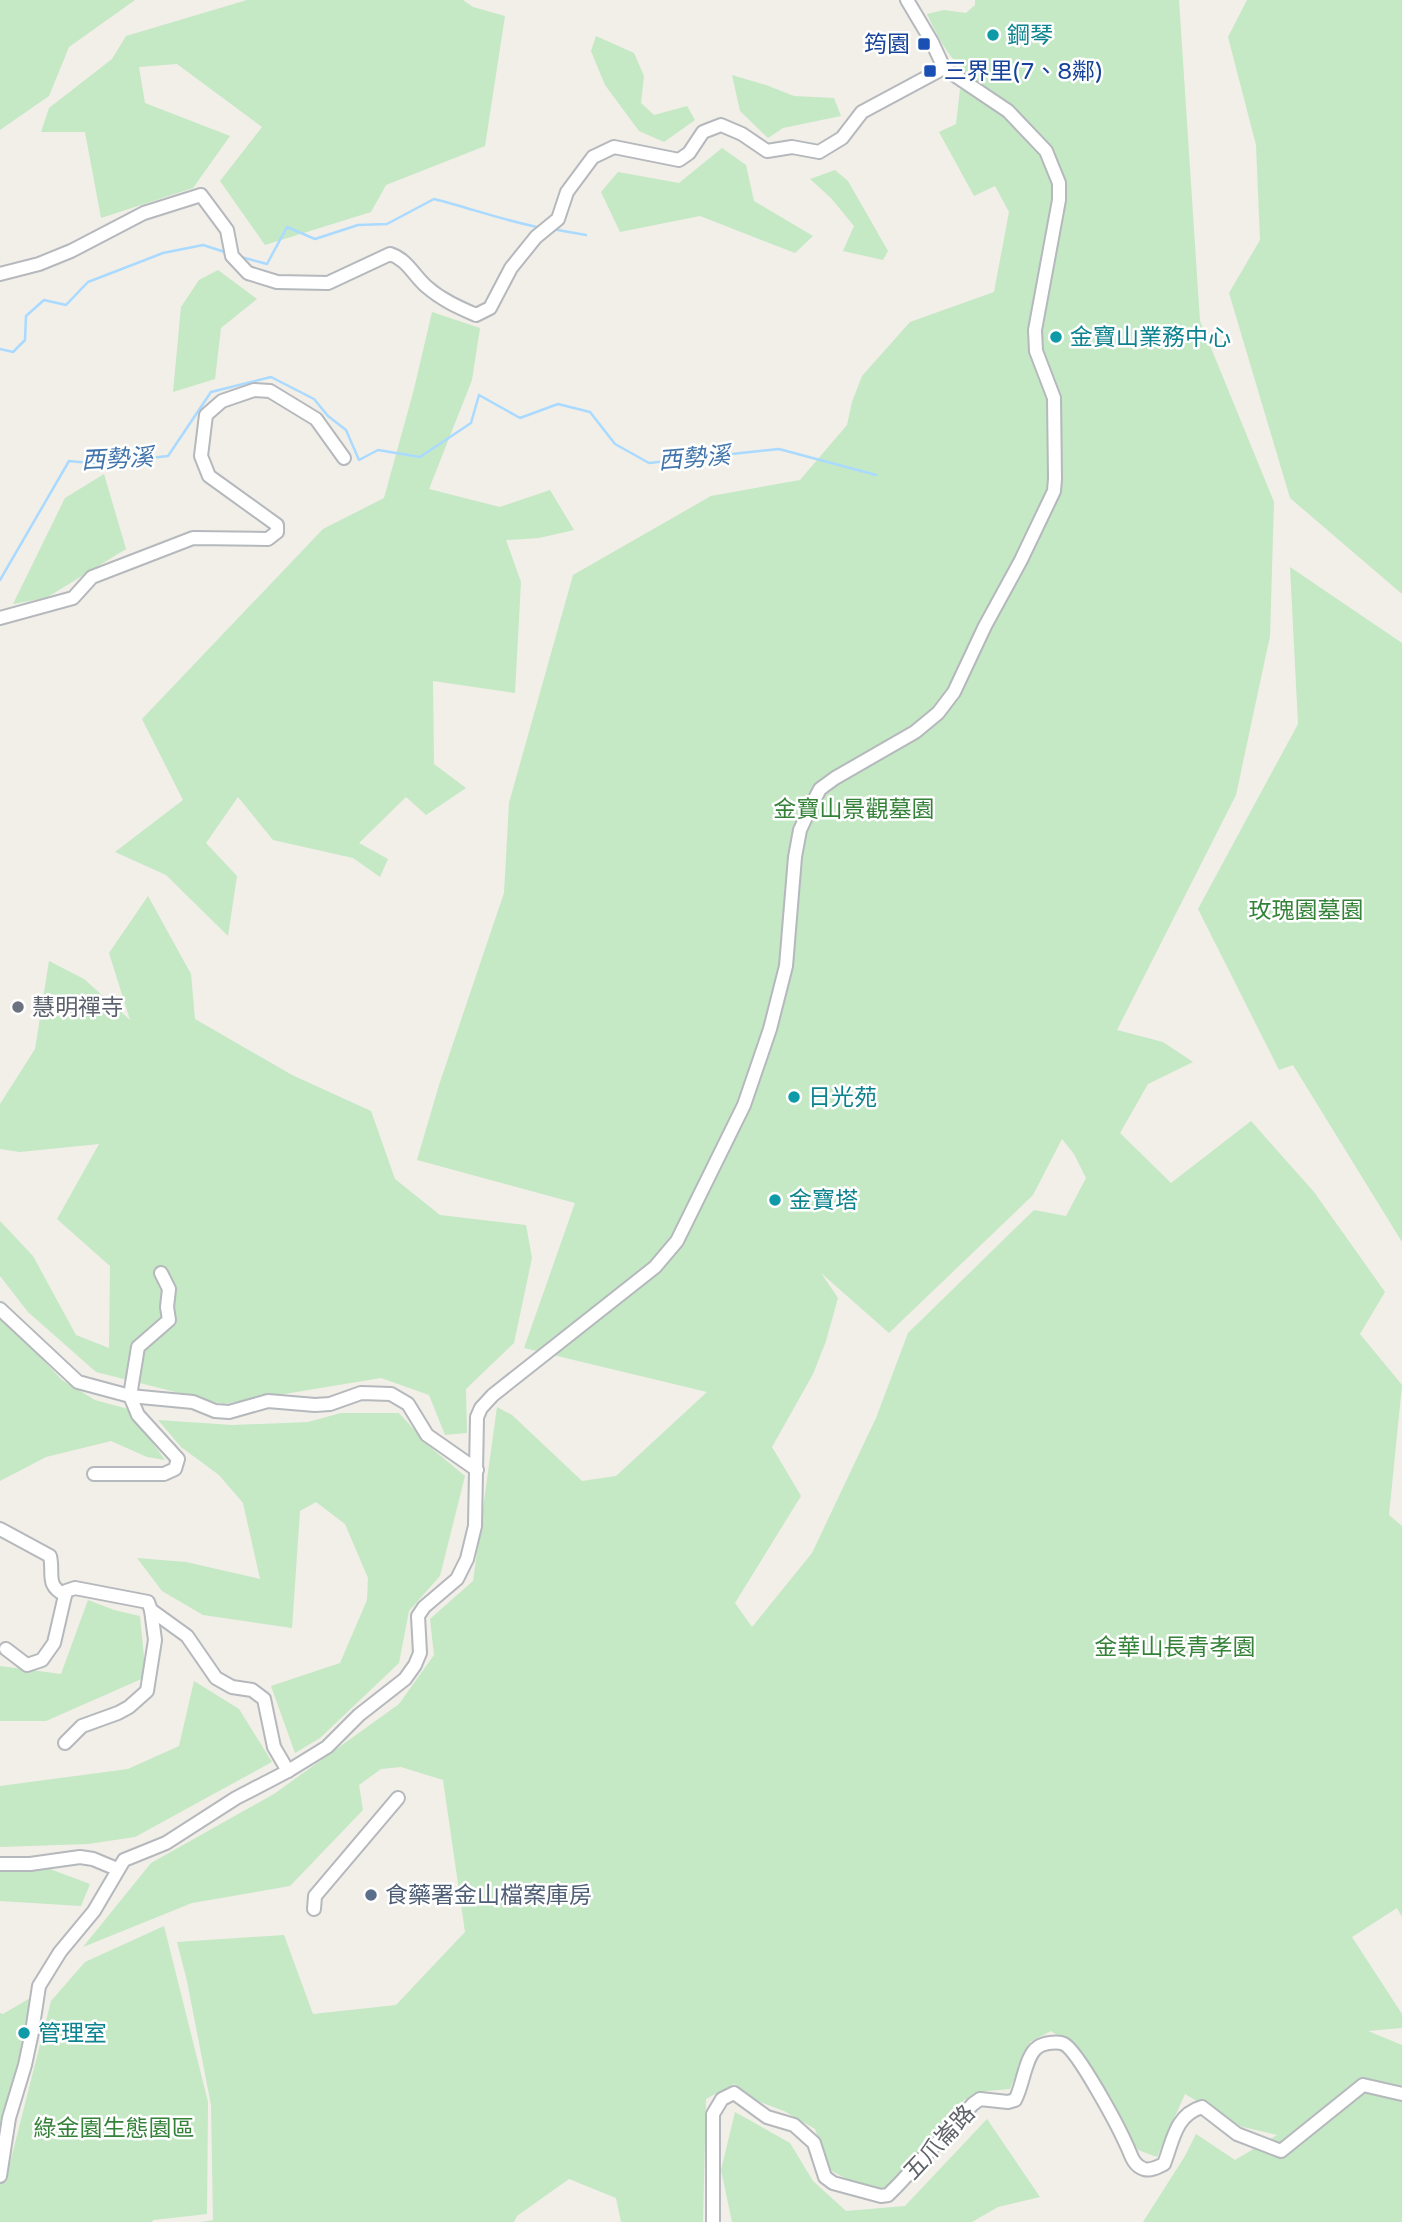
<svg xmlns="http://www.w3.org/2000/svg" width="1402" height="2222" font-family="'Varela Round','Noto Sans TC',sans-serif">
	<rect width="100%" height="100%" fill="#f1efe8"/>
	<g fill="#c5e8c5" fill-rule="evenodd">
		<polygon points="0,0 135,0 69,47 49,96 0,130"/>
		<polygon points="247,0 463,0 473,7 505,16 485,146 386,185 371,212 265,245 220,181 262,127 177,64 139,67 145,103 230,136 193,188 101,218 85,132 41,132 49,108 112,59 126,36"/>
		<path d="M 975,0 L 1179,0 L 1200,321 L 1274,502 L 1270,636 L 1236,795 L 1117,1030 L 1163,1042 L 1193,1062 L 1148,1084 L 1120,1133 L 1171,1183 L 1251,1121 L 1314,1192 L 1385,1292 L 1360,1334 L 1402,1385 L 1389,1515 L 1402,1526 L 1402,1917 L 1397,1908 L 1352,1937 L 1402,2014 L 1402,2028 L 1368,2031 L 1402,2045 L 1402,2222 L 1143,2222 L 1185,2156 L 1196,2134 L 1235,2160 L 1277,2135 L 1239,2126 L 1185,2094 L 1157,2157 L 1138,2150 L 1078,2048 L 1051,2031 L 1030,2042 L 1010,2089 L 987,2091 L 964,2100 L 884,2190 L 854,2183 L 830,2170 L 815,2129 L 784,2111 L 757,2101 L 734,2084 L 706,2099 L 703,2222 L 621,2222 L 616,2198 L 569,2179 L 517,2216 L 514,2222 L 201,2222 L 213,2220 L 211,2105 L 187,1981 L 177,1942 L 284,1935 L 313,2014 L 396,2005 L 465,1932 L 443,1780 L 401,1767 L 381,1769 L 359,1785 L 363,1810 L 290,1886 L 192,1903 L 83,1947 L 151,1863 L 274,1794 L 399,1704 L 434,1655 L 430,1619 L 473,1581 L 497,1407 L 512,1415 L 582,1481 L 616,1476 L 707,1392 L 524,1348 L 575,1203 L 417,1160 L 439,1085 L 504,893 L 509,803 L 573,575 L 711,496 L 800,480 L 847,425 L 852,402 L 862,376 L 910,322 L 994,292 L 1009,212 L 995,186 L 974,196 L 939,132 L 956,124 L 960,89 L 1012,110 L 1011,104 C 966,80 948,60 927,14 L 944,10 L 966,13 L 975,5 ZM 1062,1139 L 1074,1154 L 1086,1178 L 1066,1216 L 1034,1210 L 908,1333 L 876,1418 L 812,1553 L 752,1627 L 735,1603 L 801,1496 L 772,1447 L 813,1374 L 826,1341 L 838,1298 L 821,1273 L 889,1333 L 1033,1195 Z"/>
		<polygon points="1247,0 1402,0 1402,594 1290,498 1229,293 1260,240 1256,145 1228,37"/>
		<polygon points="596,36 634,53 644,76 641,103 654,115 687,106 695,120 664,142 639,131 605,85 591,51"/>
		<polygon points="732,75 766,85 794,96 834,98 841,116 783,128 768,138 740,111"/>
		<polygon points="722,148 746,165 754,201 813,236 795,253 700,216 620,232 601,192 618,172 679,183"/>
		<polygon points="835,170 848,181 888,251 883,260 843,251 854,226 831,198 810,179"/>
		<polygon points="218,270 257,299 221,328 215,379 173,392 181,307 199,280"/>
		<polygon points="432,312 480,328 472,380 429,489 500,507 550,490 574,530 539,538 506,540 521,582 515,693 433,681 434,764 466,788 426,815 406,797 359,843 388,859 380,877 353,858 273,840 238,797 206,843 237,876 228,936 166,875 115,852 183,800 142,719 323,529 384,498 414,389"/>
		<polygon points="104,474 126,549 46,598 13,604 65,498"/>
		<polygon points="1290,567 1402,643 1402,1242 1293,1065 1279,1070 1198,909 1298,724"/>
		<polygon points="148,896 191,974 195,1019 292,1075 371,1111 395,1179 440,1215 526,1225 532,1258 514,1343 466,1389 467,1433 445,1435 429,1395 381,1378 223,1404 96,1372 28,1312 0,1276 0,1221 33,1256 76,1335 109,1348 110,1266 57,1219 99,1144 20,1152 0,1149 0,1104 35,1049 49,961 84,979 130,1020 109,953"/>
		<polygon points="0,1314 62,1380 95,1400 128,1409 165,1460 147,1457 111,1441 46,1457 0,1481"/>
		<polygon points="341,1413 399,1413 430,1447 465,1476 440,1576 409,1611 399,1663 320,1738 295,1753 271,1686 340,1663 367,1600 368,1578 345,1524 316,1502 300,1511 292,1628 203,1615 162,1591 137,1558 186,1562 260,1579 243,1503 219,1475 181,1447 158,1420 232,1425 308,1422"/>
		<polygon points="88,1600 114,1610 140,1616 146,1677 46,1721 0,1721 0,1666 61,1674"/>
		<polygon points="194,1681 239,1709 272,1762 135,1837 88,1844 0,1847 0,1786 128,1769 179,1746"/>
		<polygon points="50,1869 90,1884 81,1906 0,1901 0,1872"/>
		<polygon points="164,1926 208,2102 207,2214 153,2220 152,2222 0,2222 0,2162 10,2163 51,2001 85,1962"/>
		<polygon points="32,1997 27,2041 4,2112 0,2131 0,2013 3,2014"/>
		<polygon points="735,2112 790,2143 813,2181 846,2211 905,2206 987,2119 1040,2197 998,2207 972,2222 732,2222 721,2170"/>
	</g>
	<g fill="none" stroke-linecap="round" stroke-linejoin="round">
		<g stroke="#aadaff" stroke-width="2.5">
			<polyline points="552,229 586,235"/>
			<path d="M 241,257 L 267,264 L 287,227 L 315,239 L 358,225 L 387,224 L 434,199 C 470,208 505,221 542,228"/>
			<polyline points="0,349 13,352 25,340 26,316 44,300 66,305 88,282 163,253 203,245 228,253"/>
			<polyline points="0,580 69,461 99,464 168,456 211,392 271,377 314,399 328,416 346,430 359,460 378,450 420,457 471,423 479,395 520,418 558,404 590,412 615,444 649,463 779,449 876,475"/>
		</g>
		<g stroke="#b5b8bc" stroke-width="16">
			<g id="minor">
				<path d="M 0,274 L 39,264 L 71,251 L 144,213 L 201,195 L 227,230 L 232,256 L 248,273 L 277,282 L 328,283 L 390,254 C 407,259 414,276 427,287 C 442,300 458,307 476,315 L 490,308 L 511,268 L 536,237 L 558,219 L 567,192 L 593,157 L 614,147 L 679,160 L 689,153 L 703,132 L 721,125 L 742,134 L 767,151 L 792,147 L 819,152 L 842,138 L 862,112 L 944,68"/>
				<polyline points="0,618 73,598 92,577 193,538 268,539 277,532 277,525 209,476 201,456 206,415 222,401 254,390 270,391 316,419 344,458"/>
				<polyline points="0,1309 78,1382 130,1396 193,1402 215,1411 229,1412 268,1401 315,1405 330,1404 361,1393 391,1394 408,1404 427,1435 477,1470"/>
				<polyline points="94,1474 164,1474 175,1469 178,1459 138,1415 130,1396 138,1347 169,1320 167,1307 169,1289 161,1273"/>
				<path d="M 0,1529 L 50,1556 C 54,1574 45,1585 65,1595"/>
				<polyline points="6,1649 27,1665 42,1660 54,1643 66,1591 75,1588 148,1602 151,1610 187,1636 216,1678 232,1687 252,1690 264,1699 274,1747 288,1771"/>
				<polyline points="65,1743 82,1726 118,1713 129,1707 147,1691 155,1640 151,1610"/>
				<polyline points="0,1864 30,1864 80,1857 93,1859 117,1869"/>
				<polyline points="314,1909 315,1896 398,1798"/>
				<polyline points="0,2176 9,2118 25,2065 32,2032 39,1986 60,1952 94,1911 124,1860 166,1843 236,1798 288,1771 327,1747 359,1715 405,1679 415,1665 420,1653 418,1616 424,1607 457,1579 467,1559 475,1526 477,1417 481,1408 493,1395 655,1267 677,1241 744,1105 770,1029 786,966 795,857 800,830 811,806 820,789 835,778 915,732 938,713 954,692 985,626 1021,560 1054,491 1055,479 1054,398 1036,351 1035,330 1059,200 1059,183 1046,151 1008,111 944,68 932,42 907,0"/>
				<path d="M 713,2222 L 713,2114 L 722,2099 L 734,2093 L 767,2117 L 794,2125 L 814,2143 L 825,2177 L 833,2183 L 881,2196 L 888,2195 L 898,2185 L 973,2104 L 980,2099 L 1008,2102 L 1015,2100 C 1023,2087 1025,2055 1038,2047 C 1043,2043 1058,2041 1064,2044 C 1078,2051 1118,2126 1126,2144 C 1131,2153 1132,2165 1144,2169 C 1151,2171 1158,2167 1164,2164 C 1173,2141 1175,2115 1202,2107 L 1237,2134 L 1281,2151 L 1363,2085 L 1402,2094"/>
			</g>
		</g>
		<use href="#minor" stroke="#fff" stroke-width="12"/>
	</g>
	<g fill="#0f9aa8" stroke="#fff" stroke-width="2.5">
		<circle cx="993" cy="35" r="7"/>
		<circle cx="1056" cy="337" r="7"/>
		<circle cx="794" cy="1097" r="7"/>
		<circle cx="775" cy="1200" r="7"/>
		<circle cx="24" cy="2033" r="7"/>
	</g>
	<g fill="#1a4fb4" stroke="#fff" stroke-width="2.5">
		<rect x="917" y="37" width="14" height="14" rx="3.5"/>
		<rect x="923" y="64" width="14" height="14" rx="3.5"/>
	</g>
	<circle fill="#6b7280" stroke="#fff" stroke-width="2.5" cx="18" cy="1007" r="7"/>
	<circle fill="#5c6f8a" stroke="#fff" stroke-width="2.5" cx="371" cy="1895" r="7"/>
	<g text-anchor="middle" stroke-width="5" stroke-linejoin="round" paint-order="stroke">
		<g font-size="23" fill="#0d838f" stroke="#fff" text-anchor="start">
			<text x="1007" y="43">鋼琴</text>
			<text x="1070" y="345">金寶山業務中心</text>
			<text x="808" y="1105">日光苑</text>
			<text x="789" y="1208">金寶塔</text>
			<text x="38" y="2041">管理室</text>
		</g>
		<g font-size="23" fill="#164399" stroke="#fff" text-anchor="end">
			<text x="910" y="52">筠園</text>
			<text x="944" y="79" text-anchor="start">三界里(7、8鄰)</text>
		</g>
		<g font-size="23" fill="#348238" stroke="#fff">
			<text x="854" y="817">金寶山景觀墓園</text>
			<text x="1306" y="918">玫瑰園墓園</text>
			<text x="1175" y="1655">金華山長青孝園</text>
			<text x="114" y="2136">綠金園生態園區</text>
		</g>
		<g font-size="23" fill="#5b616d" stroke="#fff" text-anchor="start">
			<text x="32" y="1015">慧明禪寺</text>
		</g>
		<g font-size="23" fill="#4e5e75" stroke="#fff" text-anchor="start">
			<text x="385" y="1903">食藥署金山檔案庫房</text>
		</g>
		<g font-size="23" fill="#5f6368" stroke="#fff">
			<text transform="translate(939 2142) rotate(-47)" y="8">五爪崙路</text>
		</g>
		<g font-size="24" font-style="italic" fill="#4174aa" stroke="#fff">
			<text transform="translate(694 458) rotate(-5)" y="8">西勢溪</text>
			<text transform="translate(117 459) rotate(-3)" y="8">西勢溪</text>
		</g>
	</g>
</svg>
